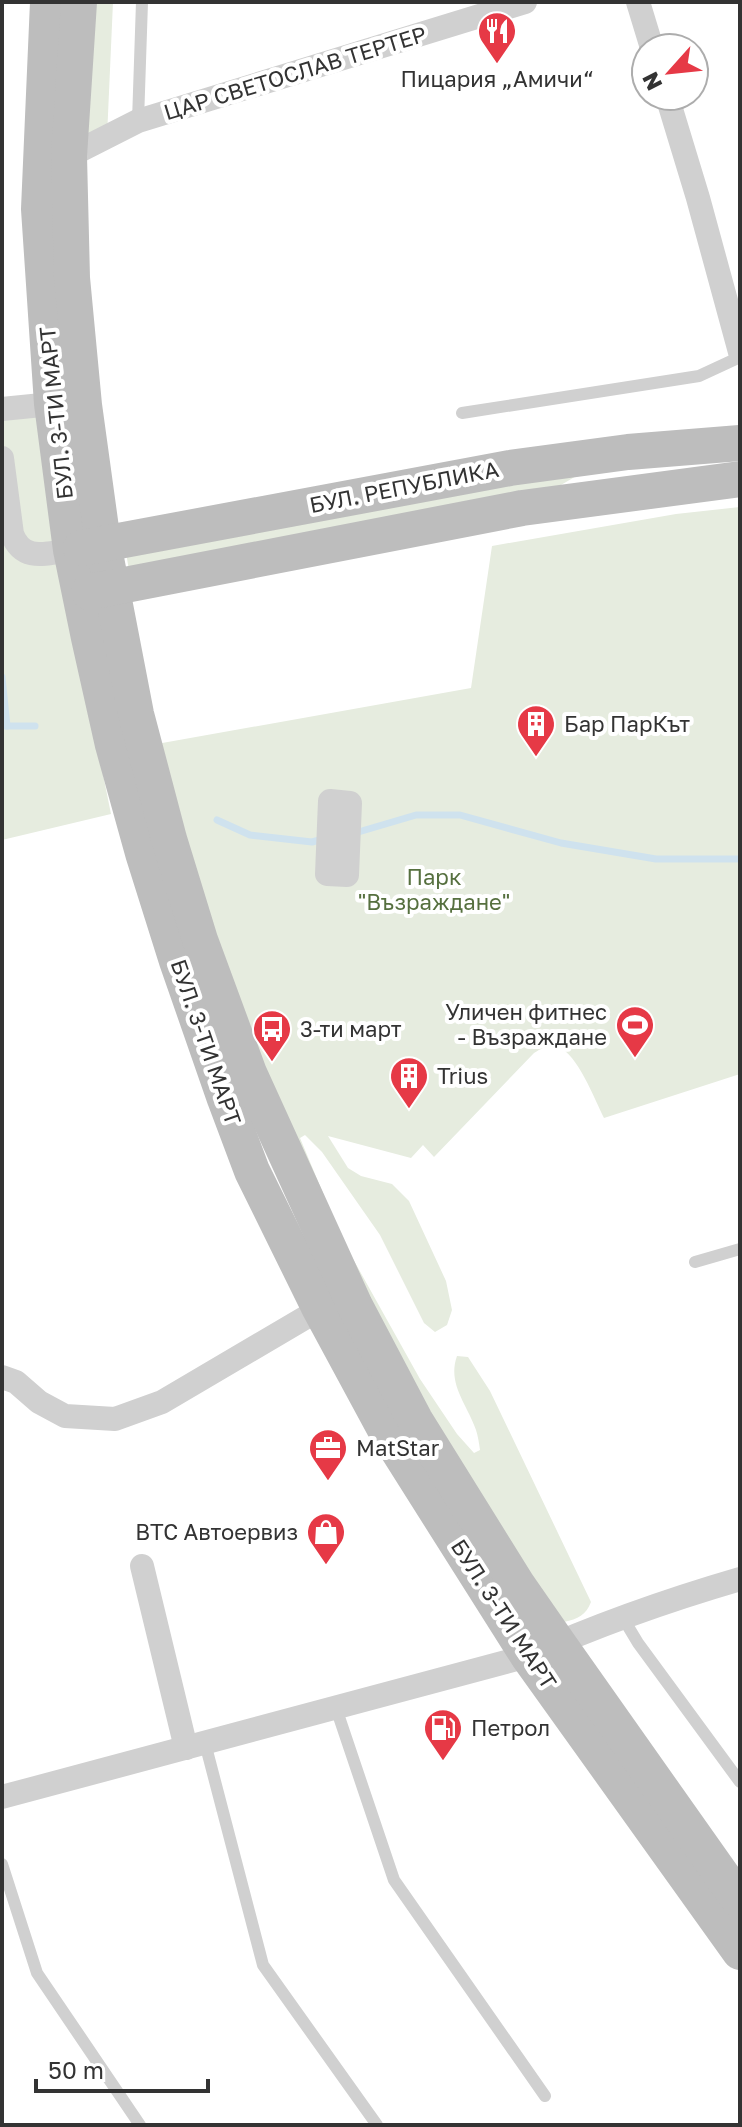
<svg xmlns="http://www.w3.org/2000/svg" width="742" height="2127" font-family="'Golos Text',sans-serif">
	<rect width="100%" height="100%" fill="#fff"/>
	<g fill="#e6ecdf">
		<polygon points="79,2 113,2 107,137 69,156"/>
		<polygon points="37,411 66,591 111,814 2,840 2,414"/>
		<polygon points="605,459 522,508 131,583 124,540"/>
		<path d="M 740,507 L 740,1074 L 604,1118 C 595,1100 577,1053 558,1047 C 549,1044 542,1048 534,1053 L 434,1157 L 423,1145 L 411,1158 L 328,1136 L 348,1168 L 361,1176 L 392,1184 L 409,1201 L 446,1281 L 452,1310 L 447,1325 L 435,1332 L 424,1323 L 380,1235 L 322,1152 L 305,1135 L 300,1138 L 343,1241 L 420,1379 L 457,1434 L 474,1453 L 480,1450 C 479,1443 478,1436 476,1430 C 467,1404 447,1384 457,1356 L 468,1357 L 490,1391 L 591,1602 C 586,1615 578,1619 564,1622 L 552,1614 L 415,1400 L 225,984 L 151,745 L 471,688 L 492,546 L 676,514 Z"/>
	</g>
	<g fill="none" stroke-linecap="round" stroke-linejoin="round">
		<g stroke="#cfe2ee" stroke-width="7">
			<polyline points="2,677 7,726"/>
			<polyline points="2,726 35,726"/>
			<polyline points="217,820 250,835 312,842 323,839"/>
			<polyline points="355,833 416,815 460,815 561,843 656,859 740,859"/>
		</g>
		<g stroke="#d0d0d0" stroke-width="12">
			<polyline points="138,121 142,2"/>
			<polyline points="462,413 699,376 740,357"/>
			<polyline points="695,1262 740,1249"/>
			<polyline points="623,1618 638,1643 740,1782"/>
			<polyline points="336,1708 394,1880 545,2096"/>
			<polyline points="205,1743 263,1965 377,2125"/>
			<polyline points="2,1864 37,1973 140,2125"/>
		</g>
		<g stroke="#d0d0d0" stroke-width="24">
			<polyline points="638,2 652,48"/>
			<polyline points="667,96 698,198 740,352"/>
			<polyline points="69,156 138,121 525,2"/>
			<polyline points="2,409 52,404"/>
			<path d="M 2,458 L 12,534 C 23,563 47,553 71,550"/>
			<polygon points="330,801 350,803 347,875 327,874"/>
			<polyline points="2,1377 16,1382 39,1402 65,1416 115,1419 162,1402 320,1309"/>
			<polyline points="142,1566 186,1748"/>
			<path d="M 2,1797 L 528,1656 C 597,1625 668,1600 740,1579"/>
		</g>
		<g stroke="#bdbdbd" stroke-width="36">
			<polyline points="48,2 39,209 52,404 71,550 89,638 113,745 143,853 177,961 225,1099 252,1171 320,1309 387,1433 528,1656 740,1952"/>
			<polyline points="79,2 69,156 72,278 84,405 103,543 136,714 169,839 200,940 249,1073 355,1306 415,1420 517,1584 558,1643 740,1901"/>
			<polyline points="81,548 510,468 628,452 740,443"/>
			<polyline points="89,592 522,508 740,479"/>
		</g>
	</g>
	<defs>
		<g id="restaurant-pin" transform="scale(2)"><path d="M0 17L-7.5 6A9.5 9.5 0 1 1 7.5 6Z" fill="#e63946" stroke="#fff"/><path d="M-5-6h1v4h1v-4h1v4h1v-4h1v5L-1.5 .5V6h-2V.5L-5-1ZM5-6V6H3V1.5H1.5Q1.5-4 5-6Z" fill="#fff"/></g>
		<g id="building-pin" transform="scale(2)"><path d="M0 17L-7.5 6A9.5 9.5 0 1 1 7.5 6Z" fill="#e63946" stroke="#fff"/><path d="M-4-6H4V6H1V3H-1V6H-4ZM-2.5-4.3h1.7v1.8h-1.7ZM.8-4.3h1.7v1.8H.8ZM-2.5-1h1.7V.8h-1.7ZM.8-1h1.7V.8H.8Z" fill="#fff"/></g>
		<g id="stadium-pin" transform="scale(2)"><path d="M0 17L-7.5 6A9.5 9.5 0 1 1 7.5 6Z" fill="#e63946" stroke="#fff"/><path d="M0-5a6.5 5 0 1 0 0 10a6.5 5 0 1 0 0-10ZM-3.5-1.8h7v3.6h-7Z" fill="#fff"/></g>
		<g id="bus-pin" transform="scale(2)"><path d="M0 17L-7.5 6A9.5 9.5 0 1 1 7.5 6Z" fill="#e63946" stroke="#fff"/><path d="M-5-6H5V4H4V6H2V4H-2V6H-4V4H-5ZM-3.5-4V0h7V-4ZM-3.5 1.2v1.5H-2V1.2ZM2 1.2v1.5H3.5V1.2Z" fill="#fff"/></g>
		<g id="office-pin" transform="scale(2)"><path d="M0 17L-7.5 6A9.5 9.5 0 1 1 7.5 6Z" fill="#e63946" stroke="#fff"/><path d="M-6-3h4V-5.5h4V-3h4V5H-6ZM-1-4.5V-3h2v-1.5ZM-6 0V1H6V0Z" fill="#fff"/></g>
		<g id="shop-pin" transform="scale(2)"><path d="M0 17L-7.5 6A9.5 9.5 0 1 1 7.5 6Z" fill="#e63946" stroke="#fff"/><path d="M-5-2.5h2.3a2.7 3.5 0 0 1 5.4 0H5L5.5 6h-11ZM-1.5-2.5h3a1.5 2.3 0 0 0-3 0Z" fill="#fff"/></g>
		<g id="fuel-pin" transform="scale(2)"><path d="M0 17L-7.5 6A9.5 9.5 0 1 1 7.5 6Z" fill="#e63946" stroke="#fff"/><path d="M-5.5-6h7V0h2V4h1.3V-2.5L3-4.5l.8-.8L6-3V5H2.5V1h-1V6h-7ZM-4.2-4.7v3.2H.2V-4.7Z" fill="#fff"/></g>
	</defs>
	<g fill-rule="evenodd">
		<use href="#restaurant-pin" x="497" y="31"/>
		<use href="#building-pin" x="536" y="724"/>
		<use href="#stadium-pin" x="635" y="1025"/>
		<use href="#bus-pin" x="272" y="1029"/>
		<use href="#building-pin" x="409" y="1076"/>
		<use href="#office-pin" x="328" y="1448"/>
		<use href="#shop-pin" x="326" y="1532"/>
		<use href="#fuel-pin" x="443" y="1728"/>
	</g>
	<g text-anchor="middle" stroke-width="8" stroke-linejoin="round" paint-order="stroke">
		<g font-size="22" fill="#333" stroke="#fff">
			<text transform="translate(295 73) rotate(-17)" y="8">ЦАР СВЕТОСЛАВ ТЕРТЕР</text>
			<text transform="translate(56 413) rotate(-96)" y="8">БУЛ. 3-ТИ МАРТ</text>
			<text transform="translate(404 487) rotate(-11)" y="8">БУЛ. РЕПУБЛИКА</text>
			<text transform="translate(206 1042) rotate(71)" y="8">БУЛ. 3-ТИ МАРТ</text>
			<text transform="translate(504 1614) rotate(57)" y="8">БУЛ. 3-ТИ МАРТ</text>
		</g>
		<g font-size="22" fill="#333" stroke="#fff" text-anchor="start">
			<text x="497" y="87" text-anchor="middle">Пицария „Амичи“</text>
			<text x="564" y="732">Бар ПарКът</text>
			<text x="607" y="1020" text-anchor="end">Уличен фитнес<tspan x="607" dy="25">- Възраждане</tspan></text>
			<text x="300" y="1037">3-ти март</text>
			<text x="437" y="1084">Trius</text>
			<text x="356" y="1456">MatStar</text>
			<text x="298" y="1540" text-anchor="end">ВТС Автоервиз</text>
			<text x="471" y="1736">Петрол</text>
		</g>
		<g font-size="22" fill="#56703f" stroke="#fff">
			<text x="434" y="885">Парк<tspan x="434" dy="25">"Възраждане"</tspan></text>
		</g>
	</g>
	<rect width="742" height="2127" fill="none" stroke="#333333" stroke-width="8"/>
	<g transform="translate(670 72) rotate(243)"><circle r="38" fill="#ffffff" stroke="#adadad" stroke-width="2"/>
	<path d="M0-6L14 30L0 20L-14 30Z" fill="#e63946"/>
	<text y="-12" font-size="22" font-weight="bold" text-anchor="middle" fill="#333333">N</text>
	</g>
	<path d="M36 2079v12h172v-12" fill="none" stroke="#333333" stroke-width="4"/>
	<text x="48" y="2079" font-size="24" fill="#333333" stroke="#ffffff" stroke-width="6" paint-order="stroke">50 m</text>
</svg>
